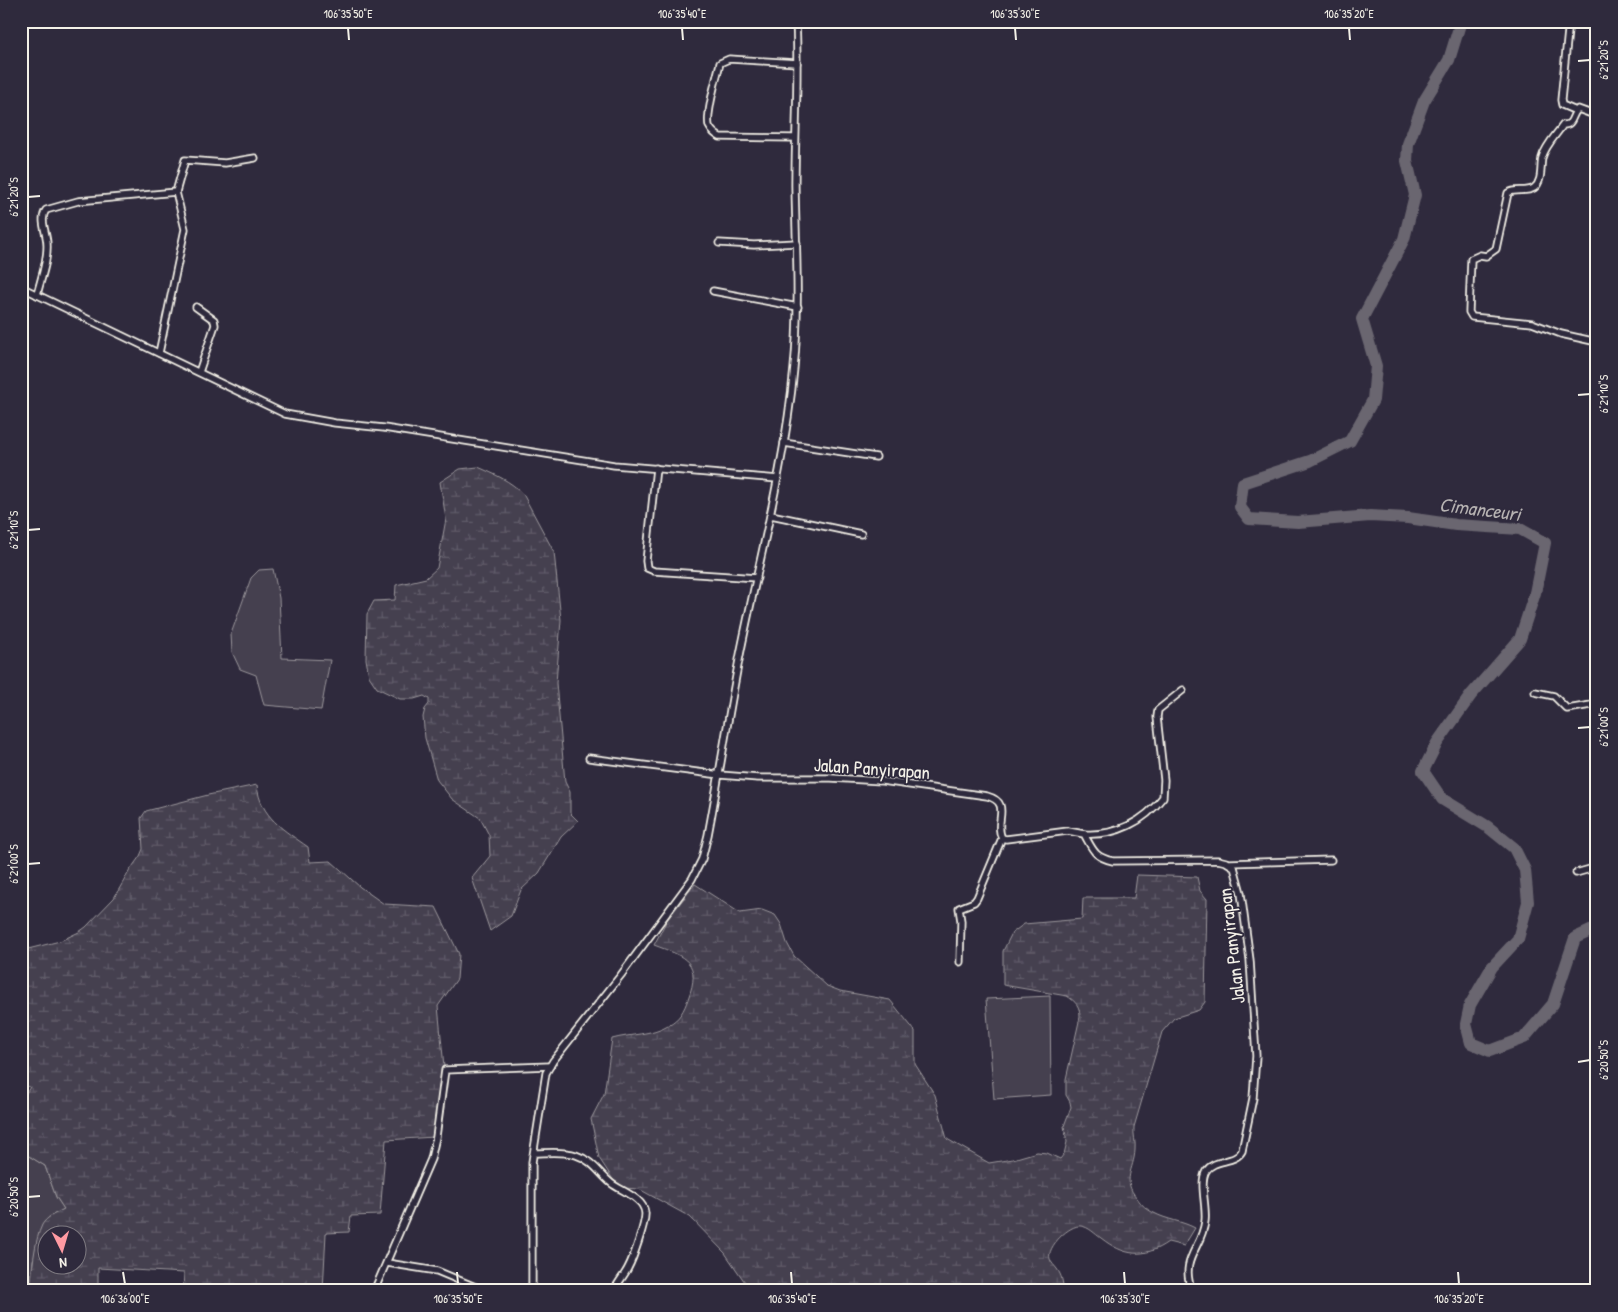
<svg xmlns="http://www.w3.org/2000/svg" width="1618" height="1312" font-family="'Patrick Hand',sans-serif">
	<defs>
		<pattern id="wetland-marsh" width="20" height="14" patternUnits="userSpaceOnUse" patternTransform="scale(1.25)"><rect width="20" height="14" fill="#454050"/><path d="M1 5h8M5 5V1M11 12h8M15 12V8" fill="none" stroke="#605c69"/></pattern>
	</defs>
	<rect width="100%" height="100%" fill="#2f2a3d"/>
	<filter id="ink" filterUnits="userSpaceOnUse"><feTurbulence type="fractalNoise" baseFrequency=".02" numOctaves="2"/><feDisplacementMap in="SourceGraphic" scale="10" xChannelSelector="R" yChannelSelector="G"/><feConvolveMatrix kernelMatrix="1 2 1 2 8 2 1 2 1" color-interpolation-filters="sRGB"/></filter>
	<g filter="url(#ink)">
		<g fill="#454050" stroke="#9c989c">
			<polygon points="273,569 279,598 282,658 330,660 321,710 264,705 256,675 240,669 232,652 231,634 251,578 259,570"/>
			<polygon points="1050,996 1051,1095 994,1099 986,999"/>
			<polygon points="21,1146 24,1153 45,1166 56,1197 64,1209 49,1217 33,1260 30,1291 21,1291"/>
		</g>
		<g fill="url(#wetland-marsh)" stroke="#9c989c" fill-rule="evenodd">
			<path d="M 478,467 C 494,474 511,481 523,494 L 554,552 L 561,620 L 556,683 L 565,782 L 570,792 L 570,813 L 578,821 L 561,837 L 539,873 L 521,890 L 511,916 L 490,931 L 472,878 L 490,856 L 489,835 L 480,818 L 452,799 L 437,780 L 425,738 L 423,717 L 425,709 L 429,704 L 429,699 L 424,696 L 414,699 L 400,699 L 377,688 L 369,676 L 366,659 L 367,614 L 374,601 L 395,600 L 396,585 L 426,578 L 437,568 L 446,519 L 440,482 L 460,469 Z"/>
			<path d="M 257,785 C 260,817 284,830 308,847 L 310,862 L 331,861 L 360,887 L 384,904 L 436,907 L 459,954 L 457,979 L 438,1006 L 445,1077 L 434,1137 L 386,1140 L 380,1215 L 351,1216 L 349,1232 L 326,1233 L 323,1291 L 183,1291 L 184,1273 L 98,1268 L 98,1291 L 30,1291 C 32,1273 34,1241 42,1225 C 46,1217 57,1213 64,1209 L 56,1197 L 45,1166 L 24,1153 L 21,1146 L 21,1101 L 30,1087 L 21,1085 L 21,953 L 24,950 L 60,941 L 79,932 L 86,927 L 114,898 L 130,870 L 140,856 L 143,849 L 141,818 L 146,811 L 208,795 ZM 48,1234 L 78,1234 L 78,1264 L 48,1264 Z"/>
			<path d="M 1137,875 L 1197,877 L 1200,891 L 1207,899 L 1205,1002 L 1199,1010 L 1174,1018 L 1162,1032 L 1134,1127 C 1133,1135 1136,1142 1135,1150 C 1134,1170 1121,1180 1137,1198 C 1142,1205 1146,1209 1154,1213 C 1167,1220 1182,1221 1195,1228 L 1184,1246 L 1168,1242 C 1144,1259 1124,1256 1101,1238 C 1095,1234 1089,1227 1081,1226 C 1070,1224 1046,1247 1050,1259 C 1051,1263 1055,1266 1057,1269 C 1062,1276 1063,1282 1063,1291 L 751,1291 L 725,1253 L 690,1217 L 639,1189 L 624,1188 L 616,1184 L 599,1158 L 591,1119 L 604,1094 L 612,1039 C 630,1034 652,1035 668,1025 C 680,1019 684,1010 688,999 C 702,962 686,957 654,945 L 667,920 L 695,884 L 740,913 L 762,910 L 775,915 L 781,924 L 787,943 L 794,956 L 827,986 L 840,991 L 890,1000 L 915,1031 L 915,1064 L 935,1095 L 947,1139 L 989,1163 L 1013,1159 L 1037,1152 L 1047,1153 L 1060,1159 L 1064,1154 L 1067,1142 L 1064,1126 L 1071,1107 L 1070,1102 L 1066,1095 L 1066,1079 L 1080,1017 C 1080,1006 1076,1002 1067,996 L 1003,985 L 1003,951 L 1012,933 L 1024,924 L 1082,919 L 1083,898 L 1134,898 Z"/>
		</g>
		<g fill="none" stroke-linecap="round" stroke-linejoin="round">
			<polyline stroke="#6a6670" stroke-width="12" points="1461,21 1449,60 1424,101 1408,144 1407,161 1415,195 1404,239 1362,319 1376,366 1373,400 1350,441 1310,461 1243,483 1240,507 1249,519 1298,522 1370,516 1408,518 1456,525 1520,529 1545,543 1535,593 1520,639 1471,695 1437,743 1423,771 1442,799 1488,827 1514,848 1525,870 1528,902 1518,939 1492,967 1470,1005 1466,1024 1471,1043 1490,1051 1524,1038 1553,1004 1575,938 1597,928"/>
			<g stroke="#f4f1e8" stroke-width="9">
				<g id="minor">
					<polyline points="1569,21 1561,100 1562,105 1576,111"/>
					<path d="M 1597,116 L 1578,109 C 1571,115 1574,125 1563,125 C 1556,135 1545,146 1542,158 C 1540,167 1543,181 1534,188 C 1526,193 1515,188 1508,193 L 1496,249 L 1486,256 L 1480,255 L 1471,259 L 1469,312 L 1472,317 L 1532,323 L 1561,334 L 1597,342"/>
					<path d="M 795,138 L 720,137 C 716,135 711,130 709,126 C 706,112 717,77 720,63 L 729,59 L 797,63"/>
					<polyline points="719,243 754,245 797,243"/>
					<polyline points="21,287 285,414 335,423 384,428 614,465 778,479"/>
					<polyline points="713,291 798,307"/>
					<path d="M 37,295 C 41,278 48,261 47,244 C 47,233 39,220 46,210 L 78,201 L 176,192"/>
					<polyline points="196,307 214,320 215,325 199,372"/>
					<polyline points="159,353 185,229 176,192 185,160 225,163 255,158"/>
					<polyline points="784,443 876,457"/>
					<polyline points="656,468 646,561 647,568 654,571 757,578"/>
					<polyline points="771,515 861,534"/>
					<polyline points="1535,692 1554,696 1567,709 1597,704"/>
					<path d="M 589,758 L 720,775 L 758,778 L 831,778 L 882,781 L 987,796 C 1013,803 993,822 1002,838 L 1006,839 L 1068,831 L 1084,834 C 1093,850 1094,857 1113,861 L 1218,860 L 1226,862 L 1234,867 L 1241,893 L 1250,960 L 1256,1056 L 1253,1098 L 1242,1151 C 1235,1164 1215,1158 1206,1171 C 1199,1183 1207,1207 1205,1221 C 1202,1249 1179,1258 1192,1291"/>
					<path d="M 1084,834 C 1116,836 1144,822 1163,797 L 1164,780 L 1157,717 L 1158,710 L 1183,690"/>
					<polyline points="1229,863 1331,860"/>
					<polyline points="1576,873 1597,867"/>
					<polyline points="960,962 961,921 959,908 974,902 977,898 1002,838"/>
					<path d="M 534,1153 C 547,1153 564,1151 576,1155 C 592,1160 599,1173 611,1183 C 621,1191 644,1198 645,1213 C 646,1222 633,1259 628,1268 C 624,1276 618,1282 614,1291"/>
					<polyline points="387,1263 437,1271 485,1291"/>
					<polyline points="374,1291 431,1159 436,1137 445,1070 550,1066"/>
					<path d="M 532,1291 L 532,1162 L 546,1073 L 553,1061 L 621,975 L 692,879 L 702,859 L 708,835 C 719,777 728,718 739,660 C 758,563 785,467 794,368 C 800,307 796,247 795,186 C 795,131 799,76 796,21"/>
				</g>
			</g>
			<use href="#minor" stroke="#2f2a3d" stroke-width="5.5"/>
		</g>
	</g>
	<path fill="none" stroke="#f4f1e8" stroke-width="2" d="M 348,28 L 349,40M 682,28 L 683,40M 1015,28 L 1016,40M 1349,28 L 1350,40M 1578,61 L 1590,60M 28,197 L 40,196M 1578,395 L 1590,394M 28,530 L 40,529M 1578,728 L 1590,727M 28,864 L 40,863M 1578,1062 L 1590,1060M 28,1197 L 40,1196M 123,1272 L 125,1284M 457,1272 L 458,1284M 791,1272 L 792,1284M 1124,1272 L 1125,1284M 1458,1272 L 1459,1284"/>
	<g text-anchor="middle" stroke-width="4" stroke-linejoin="round" paint-order="stroke">
		<g font-size="19" fill="#f4f1e8" stroke="#2f2a3d">
			<text transform="translate(872 768) rotate(4)" y="7">Jalan Panyirapan</text>
			<text transform="translate(1231 946) rotate(-97)" y="7">Jalan Panyirapan</text>
		</g>
		<g font-size="20" font-style="italic" fill="#b6b2b2" stroke="#2f2a3d">
			<text transform="translate(1480 509) rotate(7)" y="7">Cimanceuri</text>
		</g>
	</g>
	<rect width="1618" height="1312" fill="none" stroke="#2f2a3d" stroke-width="55"/>
	<g transform="translate(62 1250) rotate(175)"><circle r="24" fill="#2f2a3d" stroke="#7e7a81"/>
	<path d="M0-4L9 19L0 12L-9 19Z" fill="#ff9aa2"/>
	<text y="-8" font-size="14" font-weight="bold" text-anchor="middle" fill="#f4f1e8">N</text>
	</g>
	<rect x="28" y="28" width="1562" height="1256" fill="none" stroke="#f4f1e8" stroke-width="2"/>
	<g font-size="12" text-anchor="middle" fill="#f4f1e8">
		<text x="348" y="18">106°35'50"E</text>
		<text x="682" y="18">106°35'40"E</text>
		<text x="1015" y="18">106°35'30"E</text>
		<text x="1349" y="18">106°35'20"E</text>
		<text transform="translate(1604 60) rotate(-90)" y="4">6°21'20"S</text>
		<text transform="translate(14 197) rotate(-90)" y="4">6°21'20"S</text>
		<text transform="translate(1604 394) rotate(-90)" y="4">6°21'10"S</text>
		<text transform="translate(14 530) rotate(-90)" y="4">6°21'10"S</text>
		<text transform="translate(1604 727) rotate(-90)" y="4">6°21'00"S</text>
		<text transform="translate(14 864) rotate(-90)" y="4">6°21'00"S</text>
		<text transform="translate(1604 1060) rotate(-90)" y="4">6°20'50"S</text>
		<text transform="translate(14 1197) rotate(-90)" y="4">6°20'50"S</text>
		<text x="125" y="1303">106°36'00"E</text>
		<text x="458" y="1303">106°35'50"E</text>
		<text x="792" y="1303">106°35'40"E</text>
		<text x="1125" y="1303">106°35'30"E</text>
		<text x="1459" y="1303">106°35'20"E</text>
	</g>
</svg>
